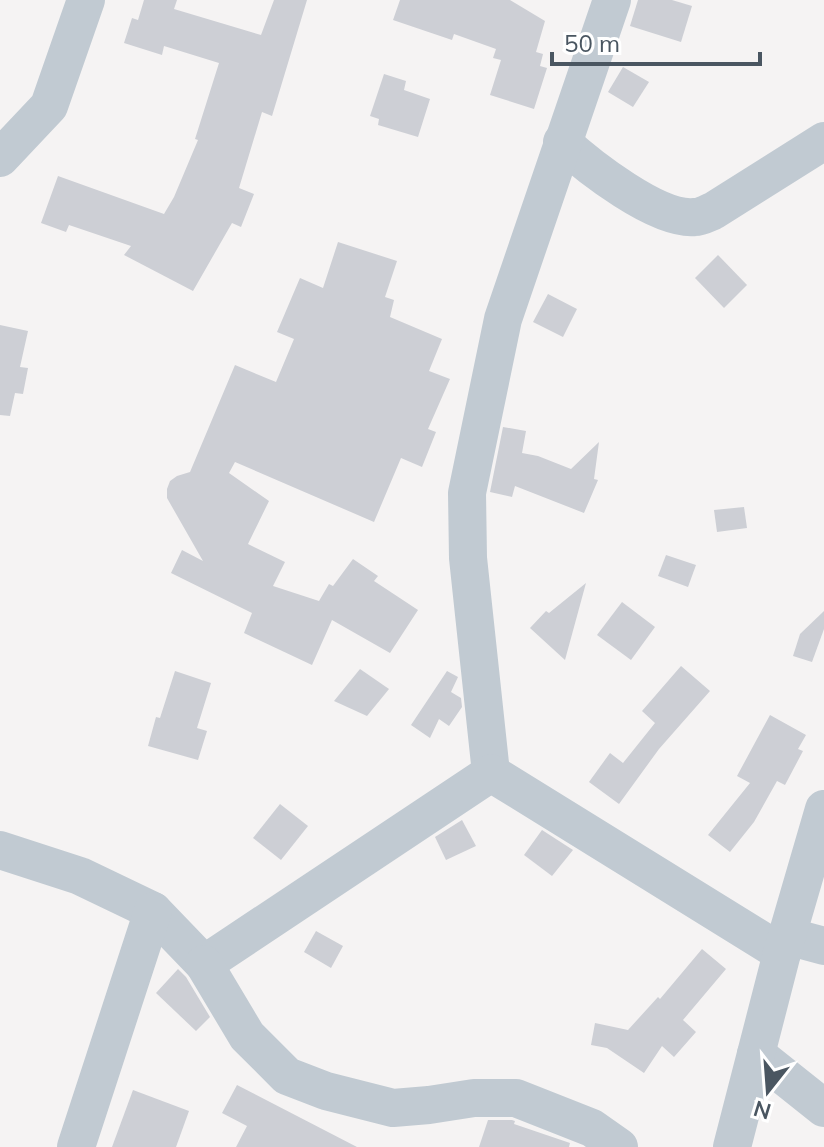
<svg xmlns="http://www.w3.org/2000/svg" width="824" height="1147" font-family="Mulish,sans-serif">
	<rect width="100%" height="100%" fill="#f5f3f3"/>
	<g fill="#cdcfd5">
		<polygon points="144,0 177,0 174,9 261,35 274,0 307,0 272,116 262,112 239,188 254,194 241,227 232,223 193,291 124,255 131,246 69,225 66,232 41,223 58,176 164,214 174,197 198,140 195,139 219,63 164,46 162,55 124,43 132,18 138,20"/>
		<polygon points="400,0 510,0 545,21 536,52 543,54 540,66 547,68 534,109 490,95 501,60 493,58 496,49 454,34 452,40 393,20"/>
		<polygon points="638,0 672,0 692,6 681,42 630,26"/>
		<polygon points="623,67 649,82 633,107 608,92"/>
		<polygon points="384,74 406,81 404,90 430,99 418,137 378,125 379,119 370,116"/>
		<polygon points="338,242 397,261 385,297 394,300 390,317 442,339 429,371 450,379 428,429 436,432 422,467 401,458 374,522 235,462 229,473 269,501 248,544 285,562 273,586 319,601 329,584 333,586 353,559 378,576 374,581 418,610 390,653 332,620 312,665 244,633 252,613 171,573 182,550 203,561 167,498 167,489 170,481 177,476 190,472 235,365 276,382 294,339 277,332 300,278 323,288"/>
		<polygon points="718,255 747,285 724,308 695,278"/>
		<polygon points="548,294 577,309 563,337 533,322"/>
		<polygon points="0,325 28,331 20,367 28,368 23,394 15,393 10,416 0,415"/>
		<polygon points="503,427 526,431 522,453 538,456 571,469 599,442 594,479 598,480 584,513 515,486 512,497 490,492"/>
		<polygon points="744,507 747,528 717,532 714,510"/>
		<polygon points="666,555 696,565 688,587 658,576"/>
		<polygon points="586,583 565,660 530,628 546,611 549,613"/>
		<polygon points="622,602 655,627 631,660 597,635"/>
		<polygon points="824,611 824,629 812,662 793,656 800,634"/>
		<polygon points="681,666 710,691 659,749 619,804 589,782 610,753 623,763 655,723 642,711"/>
		<polygon points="360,669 389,689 367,716 334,701"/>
		<polygon points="175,671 211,683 197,728 207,731 198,760 148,746 156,717 160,718"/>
		<polygon points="447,671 458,677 451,692 461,698 462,707 449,726 439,719 430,738 411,725"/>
		<polygon points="770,715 806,735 798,749 803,751 785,785 777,781 754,822 730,852 708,835 750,783 737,776"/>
		<polygon points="280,804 308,826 281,860 253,838"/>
		<polygon points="462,820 476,846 446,860 435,837"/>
		<polygon points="542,830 573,850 552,876 524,855"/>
		<polygon points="316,931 343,946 331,968 304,952"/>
		<polygon points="702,949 726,969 683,1020 696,1032 674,1057 662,1046 644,1073 607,1048 591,1045 595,1023 628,1030 658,997 660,999"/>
		<polygon points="178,969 186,977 210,1017 196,1031 156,993"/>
		<polygon points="237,1085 357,1147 236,1147 247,1126 222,1113"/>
		<polygon points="133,1090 189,1111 176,1147 112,1147"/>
		<polygon points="488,1120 512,1120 515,1121 514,1124 570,1143 569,1147 479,1147"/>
	</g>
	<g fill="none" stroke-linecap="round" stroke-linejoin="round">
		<g stroke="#c1cad2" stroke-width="38">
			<path d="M 562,142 C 588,166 658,221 695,217 C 701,217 708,213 713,211 L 824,141"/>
			<polyline points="0,158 49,106 86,0"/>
			<polyline points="491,773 468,558 467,493 503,319 612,0"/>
			<polyline points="0,850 80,876 153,911 204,964 491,773 782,953"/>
			<polyline points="787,936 824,946"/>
			<polyline points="204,964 247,1036 287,1076 326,1091 393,1108 429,1105 474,1098 516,1098 592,1128 619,1147"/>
			<polyline points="756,1054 824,1108"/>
			<polyline points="76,1147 153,911"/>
			<polyline points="732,1147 782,953 824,809"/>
		</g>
	</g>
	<g transform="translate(768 1091) rotate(197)" stroke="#ffffff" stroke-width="6" paint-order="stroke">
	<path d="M0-6L14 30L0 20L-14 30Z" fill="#4a5661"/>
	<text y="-12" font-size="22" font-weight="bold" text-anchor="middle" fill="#4a5661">N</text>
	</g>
	<path d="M552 52v12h208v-12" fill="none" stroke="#4a5661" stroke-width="4"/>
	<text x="564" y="52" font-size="24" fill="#4a5661" stroke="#ffffff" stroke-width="6" paint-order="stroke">50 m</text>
</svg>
